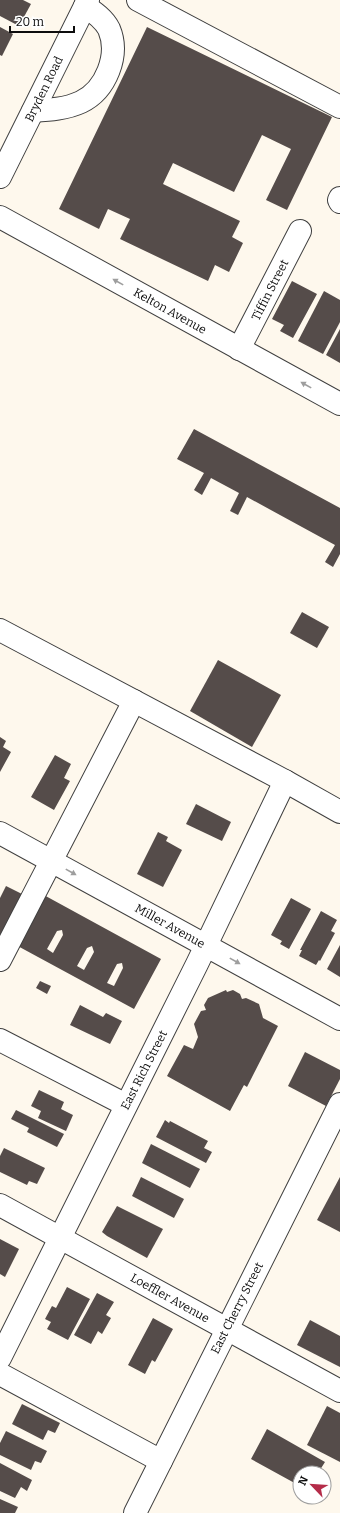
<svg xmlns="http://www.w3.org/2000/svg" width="340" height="1513" font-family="Bitter,serif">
	<rect width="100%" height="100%" fill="#fef8ed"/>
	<g fill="#554c4a" fill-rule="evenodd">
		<polygon points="0,0 23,0 31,4 19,26 0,16"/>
		<polygon points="0,27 13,34 2,56 0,55"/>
		<polygon points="147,27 332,117 287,210 266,200 291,149 262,135 234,192 173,163 163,184 240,221 232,237 243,243 229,272 215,265 208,281 120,239 130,219 108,209 99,229 59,209"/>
		<polygon points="292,281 317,294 293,338 280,331 284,325 272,319"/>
		<polygon points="324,291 340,300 340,322 323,354 298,341"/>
		<polygon points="340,329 340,363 326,355"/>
		<polygon points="194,429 340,508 340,554 333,567 325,562 335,545 247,497 238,515 230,511 239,493 211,478 202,495 194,490 204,473 177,459"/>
		<polygon points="302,612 329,627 317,648 290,633"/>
		<polygon points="218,660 281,695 252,747 190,711"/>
		<polygon points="0,737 6,741 3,747 11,752 0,772"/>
		<polygon points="55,755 71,764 64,778 70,781 54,810 31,797"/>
		<polygon points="196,804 231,822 222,841 186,824"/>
		<polygon points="158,832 168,837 166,841 182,850 163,887 137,874"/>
		<polygon points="6,886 22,894 2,936 0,935 0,898"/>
		<path d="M 42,894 L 161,959 L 134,1009 L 14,944 ZM 62,930 L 63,935 L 53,953 L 47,949 L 57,931 ZM 92,946 L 94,952 L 84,970 L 77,966 L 87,948 ZM 122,963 L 123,968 L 114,986 L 107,983 L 117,964 Z"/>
		<polygon points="291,898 311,909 289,949 280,944 282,941 271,935"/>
		<polygon points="321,911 337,920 331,931 335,933 320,961 319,960 316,965 299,956 302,950 300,950"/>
		<polygon points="340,945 340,977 327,969"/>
		<polygon points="40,981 51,986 47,994 36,988"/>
		<polygon points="226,990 227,992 233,990 240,994 242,999 246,998 259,1004 263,1018 278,1026 247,1087 244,1085 230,1111 167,1076 184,1045 193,1049 198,1037 194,1024 201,1011 206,1010 204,1005 208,998"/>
		<polygon points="80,1005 103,1017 106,1013 122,1021 110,1044 70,1025"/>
		<polygon points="305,1052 340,1070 340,1079 326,1106 288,1086"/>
		<polygon points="39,1090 64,1102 61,1109 73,1115 66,1131 38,1118 41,1111 31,1106"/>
		<polygon points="16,1110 64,1134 57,1147 27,1132 29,1128 11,1119"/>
		<polygon points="165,1120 169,1123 170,1121 208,1141 204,1148 212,1152 206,1163 156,1137"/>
		<polygon points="151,1144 200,1169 190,1188 142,1163"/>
		<polygon points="4,1148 45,1168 37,1184 29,1181 27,1185 0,1172 0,1156"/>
		<polygon points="141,1177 184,1199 174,1218 132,1196"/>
		<polygon points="340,1177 340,1232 317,1220"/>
		<polygon points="117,1206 163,1229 147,1258 107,1236 102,1232"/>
		<polygon points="0,1239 19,1249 5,1277 0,1274"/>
		<polygon points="67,1287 90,1299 68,1340 47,1329 51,1322 45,1319 52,1306 56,1308"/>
		<polygon points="97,1293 114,1302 106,1315 111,1318 102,1334 98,1331 91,1344 74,1335"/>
		<polygon points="153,1318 173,1329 155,1362 152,1360 145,1374 128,1365"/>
		<polygon points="310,1320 340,1336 340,1367 297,1345"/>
		<polygon points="22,1404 60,1423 55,1433 48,1430 43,1440 12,1424"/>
		<polygon points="327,1406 340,1413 340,1462 307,1445"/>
		<polygon points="267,1429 325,1462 318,1473 300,1473 300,1486 251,1459"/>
		<polygon points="6,1431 47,1451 41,1463 35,1461 31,1470 0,1455 0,1443"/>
		<polygon points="0,1463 32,1480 27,1491 21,1487 15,1498 0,1491"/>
		<polygon points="0,1499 18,1507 15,1513 0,1513"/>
	</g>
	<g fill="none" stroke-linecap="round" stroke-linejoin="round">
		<g stroke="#404040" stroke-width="24">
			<g id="minor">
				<polyline points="138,0 340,107"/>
				<path d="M 33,111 C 49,110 66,109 81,102 C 106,90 120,55 109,29 C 104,19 94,12 85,6"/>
				<polyline points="0,177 88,0"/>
				<polyline points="340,198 339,200 340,202"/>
				<polyline points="0,217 340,404"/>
				<polyline points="239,349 300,231"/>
				<polyline points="0,630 285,781 340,812"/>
				<polyline points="0,833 340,1019"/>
				<polyline points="0,960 134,701"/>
				<polyline points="0,1040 126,1105"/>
				<polyline points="0,1205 340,1391"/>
				<polyline points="0,1358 197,964 285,781"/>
				<polyline points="0,1374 161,1461"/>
				<polyline points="135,1513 340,1104"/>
			</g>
		</g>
		<use href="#minor" stroke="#fff" stroke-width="22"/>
	</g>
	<defs><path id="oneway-solid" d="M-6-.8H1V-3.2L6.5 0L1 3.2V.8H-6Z"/></defs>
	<g fill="#9e9e9e">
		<use href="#oneway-solid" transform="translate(118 282) rotate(-151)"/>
		<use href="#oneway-solid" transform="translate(306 385) rotate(-151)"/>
		<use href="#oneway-solid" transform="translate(71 872) rotate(29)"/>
		<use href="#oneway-solid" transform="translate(235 961) rotate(29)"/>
	</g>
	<g text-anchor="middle" stroke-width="4" stroke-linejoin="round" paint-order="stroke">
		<g font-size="12" fill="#0d0d0d" stroke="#fff">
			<text transform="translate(44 89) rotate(-64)" y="4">Bryden Road</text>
			<text transform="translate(270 290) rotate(-63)" y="4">Tiffin Street</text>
			<text transform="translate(170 311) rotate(29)" y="4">Kelton Avenue</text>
			<text transform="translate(170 926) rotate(29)" y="4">Miller Avenue</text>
			<text transform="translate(144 1070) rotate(-63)" y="4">East Rich Street</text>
			<text transform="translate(170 1298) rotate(29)" y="4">Loeffler Avenue</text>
			<text transform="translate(237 1308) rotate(-63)" y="4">East Cherry Street</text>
		</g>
	</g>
	<g transform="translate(312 1485) rotate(295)"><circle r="19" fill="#ffffff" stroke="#9e9e9e"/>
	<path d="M0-3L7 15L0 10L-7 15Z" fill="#b52c49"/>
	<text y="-6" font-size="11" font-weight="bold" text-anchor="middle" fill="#0d0d0d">N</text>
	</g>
	<path d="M10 26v6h64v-6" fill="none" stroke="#0d0d0d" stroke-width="2"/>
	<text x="16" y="26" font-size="12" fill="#0d0d0d" stroke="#ffffff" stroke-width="3" paint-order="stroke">20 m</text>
</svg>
